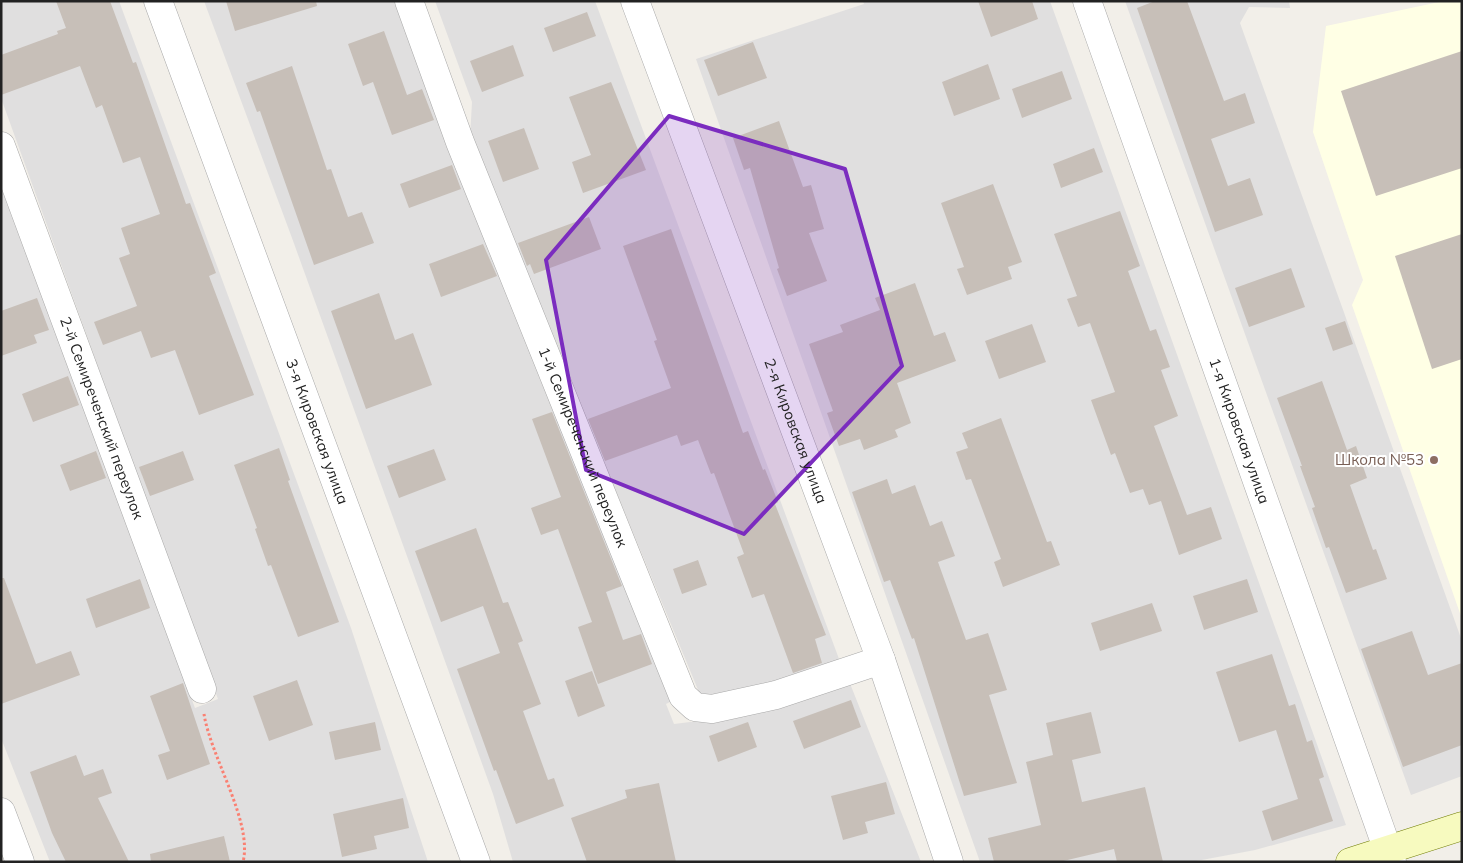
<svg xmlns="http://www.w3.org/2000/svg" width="1463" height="863" font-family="Mulish,sans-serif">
	<rect width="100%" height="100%" fill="#f2efe9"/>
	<g fill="#e0dfdf">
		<polygon points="1,1 119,1 351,628 428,862 50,862 1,738 1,186 195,708 218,699 1,98"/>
		<polygon points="204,1 398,1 674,700 666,704 674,724 746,715 849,681 921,862 513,862 493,794 292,238"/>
		<polygon points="435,1 595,1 842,667 752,694 701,697 470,138 472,102"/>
		<polygon points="863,1 1050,1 1346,825 1255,850 1191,862 980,862 696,59 864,4"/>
		<polygon points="1125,1 1289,1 1290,8 1249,7 1240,23 1462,641 1462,776 1411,795"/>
	</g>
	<polygon fill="#ffffe5" points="1444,1 1462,1 1462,619 1352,305 1363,280 1313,132 1326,26"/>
	<g fill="#c7bfb8">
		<polygon points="56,1 110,1 133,63 136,62 186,204 190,203 216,273 209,276 254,395 199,415 175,350 151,358 141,331 103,345 94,322 137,306 119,258 130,254 121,228 160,214 140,157 123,163 102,105 96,108 80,66 1,95 1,55 58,34 57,31 66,28"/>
		<polygon points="226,1 316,1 317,6 235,31"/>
		<polygon points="978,1 1032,1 1038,19 991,37"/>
		<polygon points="1155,1 1187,1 1224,101 1245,93 1255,123 1211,139 1228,186 1250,178 1263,215 1215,232 1137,8"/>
		<polygon points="587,12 596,36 553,52 544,28"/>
		<polygon points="384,31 407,95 422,89 434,120 392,135 373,82 363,86 348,44"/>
		<polygon points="753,42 767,78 718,96 704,60"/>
		<polygon points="513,45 524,76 482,92 470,61"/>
		<polygon points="1462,51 1462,168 1376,196 1341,91"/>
		<polygon points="988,64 1000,99 954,116 942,82"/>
		<polygon points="292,66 327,170 331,169 348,217 362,212 374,243 314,265 260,111 257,112 246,83"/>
		<polygon points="1062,71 1072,99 1022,118 1012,89"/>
		<polygon points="611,82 646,170 583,193 572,162 591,155 569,97"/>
		<polygon points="779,121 803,187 811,185 824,229 809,233 827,281 787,296 777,269 779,268 750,168 744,170 733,138"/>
		<polygon points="524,128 539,169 503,182 488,141"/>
		<polygon points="1094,148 1103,172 1061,188 1053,164"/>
		<polygon points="452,165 461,189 409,208 400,184"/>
		<polygon points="993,184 1022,262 1008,267 1012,279 967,295 957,269 964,267 941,203"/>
		<polygon points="1120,211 1140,266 1128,271 1150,331 1156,329 1170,367 1161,370 1178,416 1154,426 1187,515 1211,507 1222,539 1179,555 1161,501 1149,505 1143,489 1130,493 1115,453 1111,455 1091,400 1115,392 1090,323 1078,327 1067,299 1077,296 1054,234"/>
		<polygon points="589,217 601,249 534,274 530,264 527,266 518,243"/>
		<polygon points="671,229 743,433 748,431 763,470 765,469 778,502 775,504 826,635 815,639 822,663 793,673 764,594 752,598 737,557 744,554 714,473 711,474 698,440 681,446 677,435 605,461 588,419 671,388 654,341 657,340 623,246"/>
		<polygon points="1462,234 1462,359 1432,369 1395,256"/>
		<polygon points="483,244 497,276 441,297 429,264"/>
		<polygon points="1291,268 1305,307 1249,327 1235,288"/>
		<polygon points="915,283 934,336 945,332 956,361 897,383 911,423 895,430 898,437 864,450 860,439 839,446 827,413 833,411 809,344 843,332 840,325 880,310 875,298"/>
		<polygon points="379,293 395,340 413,333 432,385 366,409 331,311"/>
		<polygon points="37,298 49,330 34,335 37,343 1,356 1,311"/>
		<polygon points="1345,321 1353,344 1333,351 1325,328"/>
		<polygon points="1032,324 1046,362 999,379 985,341"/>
		<polygon points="68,376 79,405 33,422 22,394"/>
		<polygon points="1322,381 1347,450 1356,446 1367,478 1350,485 1373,550 1376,549 1387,579 1346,593 1329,547 1326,548 1312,508 1315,507 1300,466 1302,466 1277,398"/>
		<polygon points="552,412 622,586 606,592 623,640 641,634 652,664 598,684 578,627 592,622 558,529 541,535 531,508 561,497 532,419"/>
		<polygon points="1001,418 1047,542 1051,541 1060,565 1003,587 994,562 1001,559 971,479 966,480 956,452 968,448 962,433"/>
		<polygon points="279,448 290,480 288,481 339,622 298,637 271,565 268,566 255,529 257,528 234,465"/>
		<polygon points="434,449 446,480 399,498 387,466"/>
		<polygon points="96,451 106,478 70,491 60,465"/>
		<polygon points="183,451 194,480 150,496 139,467"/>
		<polygon points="887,479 892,494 915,485 930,526 942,521 955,556 938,562 966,640 988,633 1007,690 989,695 1017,783 964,796 914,638 912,639 890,580 884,582 852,492"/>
		<polygon points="476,528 503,603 508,602 523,641 518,643 541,704 523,711 548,780 554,778 564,806 516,824 496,770 494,771 457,669 500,653 483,606 441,622 415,551"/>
		<polygon points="698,560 707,585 682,594 673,569"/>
		<polygon points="1,578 4,578 36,664 71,651 80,675 1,704"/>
		<polygon points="140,579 150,608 96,628 86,599"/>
		<polygon points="1247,579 1258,612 1204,630 1193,596"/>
		<polygon points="1152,603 1162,631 1100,651 1091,623"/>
		<polygon points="1412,631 1428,675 1462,663 1462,745 1403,767 1361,649"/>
		<polygon points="1272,654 1289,706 1295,704 1307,742 1312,740 1324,777 1319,779 1333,821 1272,841 1262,811 1298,799 1276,730 1239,742 1216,672"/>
		<polygon points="592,671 605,706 578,717 565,681"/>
		<polygon points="297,680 313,725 269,741 253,696"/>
		<polygon points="183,683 210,764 167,780 158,755 170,751 150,696"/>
		<polygon points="851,700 861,727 804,749 793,721"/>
		<polygon points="1091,712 1101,753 1072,760 1082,802 1145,787 1163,862 1117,862 1114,849 1059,862 994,862 988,838 1041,825 1026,762 1053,755 1046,723"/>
		<polygon points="375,722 381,750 335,760 329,732"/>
		<polygon points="748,722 757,747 718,762 709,736"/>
		<polygon points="76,755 84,776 103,769 112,793 98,798 129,862 66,862 52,833 30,772"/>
		<polygon points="886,782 895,814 865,822 868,833 843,840 831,796"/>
		<polygon points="659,783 676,862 587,862 571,818 627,798 625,790"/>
		<polygon points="403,798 409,828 374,836 377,849 342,857 333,814"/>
		<polygon points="224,836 230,862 151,862 150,854"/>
	</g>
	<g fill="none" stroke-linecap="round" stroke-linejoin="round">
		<g stroke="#a9a9a9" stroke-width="29">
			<g id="street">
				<path id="s1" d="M 158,1 L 476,862"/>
				<path id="s2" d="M 409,1 L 460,142 L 683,696 L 695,707 L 712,709 L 776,695 L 881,660"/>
				<path id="s3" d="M 635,1 L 881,660 L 949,862"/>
				<path id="s4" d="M 1087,1 L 1392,862"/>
				<path id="s5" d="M 1,146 L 202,689"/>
				<polyline points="1,812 20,862"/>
			</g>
		</g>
		<g stroke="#707d05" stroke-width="29">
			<polyline id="secondary" points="1350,862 1462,826"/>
		</g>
		<path stroke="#fa8072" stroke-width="3" stroke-dasharray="2.5 2.5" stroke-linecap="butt" d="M 204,714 C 211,758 253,822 243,862"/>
		<use href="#street" stroke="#fff" stroke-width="28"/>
		<use href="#secondary" stroke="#f7fabf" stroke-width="28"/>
	</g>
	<path fill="#7b2cbf" fill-opacity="0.2" stroke="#7b2cbf" stroke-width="4" stroke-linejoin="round" d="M 669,116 L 845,169 L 902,366 L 744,534 L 586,470 L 546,260 Z"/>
	<circle fill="#8d6e63" stroke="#fff" stroke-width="2" cx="1434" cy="460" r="5"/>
	<g text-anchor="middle" stroke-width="4" stroke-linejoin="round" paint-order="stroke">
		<g font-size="15" fill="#222" stroke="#fff">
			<text dy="5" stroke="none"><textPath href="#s5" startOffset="290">2-й Семиреченский переулок</textPath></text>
			<text dy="5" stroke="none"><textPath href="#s3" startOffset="459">2-я Кировская улица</textPath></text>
			<text dy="5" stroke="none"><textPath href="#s1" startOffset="459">3-я Кировская улица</textPath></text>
			<text dy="5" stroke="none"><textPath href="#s4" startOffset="456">1-я Кировская улица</textPath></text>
			<text dy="5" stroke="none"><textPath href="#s2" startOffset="479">1-й Семиреченский переулок</textPath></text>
		</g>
		<g font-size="15" fill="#785e54" stroke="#fff" text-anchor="end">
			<text x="1424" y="465">Школа №53</text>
		</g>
	</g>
	<rect width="1463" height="863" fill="none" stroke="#222222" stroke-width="5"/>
</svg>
